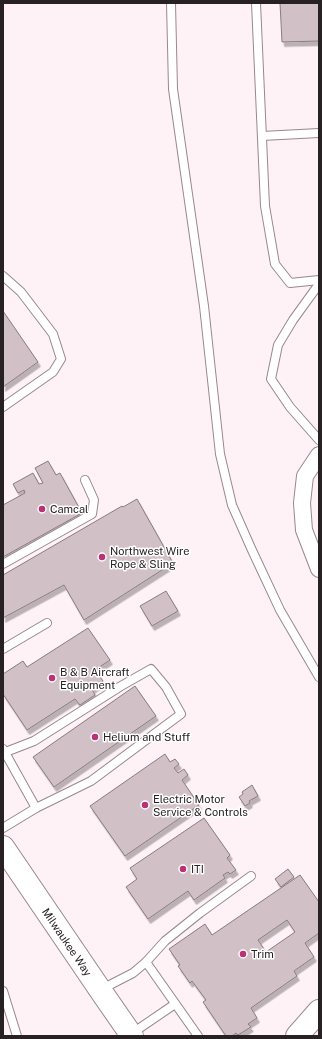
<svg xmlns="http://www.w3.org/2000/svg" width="322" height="1039" font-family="'Public Sans',sans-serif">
	<defs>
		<filter id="shadow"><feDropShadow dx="2.5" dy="4.5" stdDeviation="0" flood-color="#0004"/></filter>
	</defs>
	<rect width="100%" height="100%" fill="#fff2f6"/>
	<g fill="#d1c1c7" stroke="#8a7b80" fill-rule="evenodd" filter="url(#shadow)">
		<polygon points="280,3 319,3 319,41 282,42"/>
		<polygon points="3,311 38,362 3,387"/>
		<polygon points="48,461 56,475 60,473 82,513 3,557 3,505 25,493 24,490 18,493 13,484 33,473 39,484 43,483 35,468"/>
		<polygon points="137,499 173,563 84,620 64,585 3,618 3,575 122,506 123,507"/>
		<polygon points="166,591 178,611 152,626 140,606"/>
		<polygon points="88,628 110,660 95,670 103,681 92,689 95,695 80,705 75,699 27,730 3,694 3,674 23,661 27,667"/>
		<polygon points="135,686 156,716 54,787 33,757"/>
		<polygon points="165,754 170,762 175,759 179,764 174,768 178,773 184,769 188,775 182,780 199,805 125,856 90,806"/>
		<polygon points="252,785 258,796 249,801 250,803 245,806 239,797 243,794 242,792"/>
		<polygon points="204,818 230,855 227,858 236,870 230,874 228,872 223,875 225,878 194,900 188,891 148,919 126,887 137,879 130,868"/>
		<polygon points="288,869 294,877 281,887 275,879"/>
		<path d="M 300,875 L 319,902 L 319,933 L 305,943 L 314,957 L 294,971 L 297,976 L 251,1008 L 257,1018 L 248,1024 L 251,1027 L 238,1035 L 236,1033 L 232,1036 L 226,1036 L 203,1002 L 206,1000 L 192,981 L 190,983 L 178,966 L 180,965 L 169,949 L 205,924 L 212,935 ZM 287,920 L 295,932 L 266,952 L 258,940 Z"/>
	</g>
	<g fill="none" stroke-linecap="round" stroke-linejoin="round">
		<g stroke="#97888d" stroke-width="10">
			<g id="lane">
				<polyline points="171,3 173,89 204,306 220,454 232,505 251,548 280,610 319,677"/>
				<polyline points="256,3 265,206 275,264 290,283 319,280"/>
				<polyline points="262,136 319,133"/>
				<polyline points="3,276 21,292 53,334 61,359 53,372 3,407"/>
				<polyline points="319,284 293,320 278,345 271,379 290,407 319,440"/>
				<polyline points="3,564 92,514 94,500 85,480"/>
				<polyline points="3,649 47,623"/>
				<polyline points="3,749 36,808"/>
				<polyline points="3,753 34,741 121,686 151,669 166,687 181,714 91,781 36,808 3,828"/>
				<polyline points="146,962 198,1036"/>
				<polyline points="100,990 133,973 146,962 165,941 200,913 251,876"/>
				<polyline points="3,991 17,1036"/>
				<polyline points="131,1034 175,1004"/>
			</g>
		</g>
		<g stroke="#97888d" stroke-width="18">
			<polyline id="street" points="319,455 305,476 302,503 304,530 319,569"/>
		</g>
		<g stroke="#97888d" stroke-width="24">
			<g id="secondary">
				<polyline points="3,847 105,997 132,1036"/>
				<polyline points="297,1036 319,1011"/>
			</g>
		</g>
		<use href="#lane" stroke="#fff" stroke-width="8"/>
		<use href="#street" stroke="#fff" stroke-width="16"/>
		<use href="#secondary" stroke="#fff" stroke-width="22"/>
	</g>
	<g fill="#b83275" stroke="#fff" stroke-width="1.5">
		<circle cx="42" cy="509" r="4"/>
		<circle cx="102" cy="557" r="4"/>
		<circle cx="52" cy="678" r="4"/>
		<circle cx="95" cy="737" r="4"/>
		<circle cx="145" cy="805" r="4"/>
		<circle cx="183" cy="869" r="4"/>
		<circle cx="243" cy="954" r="4"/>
	</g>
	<g text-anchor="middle" stroke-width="3" stroke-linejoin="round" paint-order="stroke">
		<g font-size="11" fill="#272123" stroke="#fff" text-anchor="start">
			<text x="50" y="513">Camcal</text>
			<text x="110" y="555">Northwest Wire<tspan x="110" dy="13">Rope &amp; Sling</tspan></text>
			<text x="60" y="676">B &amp; B Aircraft<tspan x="60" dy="13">Equipment</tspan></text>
			<text x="103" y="741">Helium and Stuff</text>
			<text x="153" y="803">Electric Motor<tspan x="153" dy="13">Service &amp; Controls</tspan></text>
			<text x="191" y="873">ITI</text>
			<text x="251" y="958">Trim</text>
		</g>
		<g font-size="11" fill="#272123" stroke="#fff">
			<text transform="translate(67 942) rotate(56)" y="4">Milwaukee Way</text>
		</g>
	</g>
	<rect width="322" height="1039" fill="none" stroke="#272123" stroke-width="8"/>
</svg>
